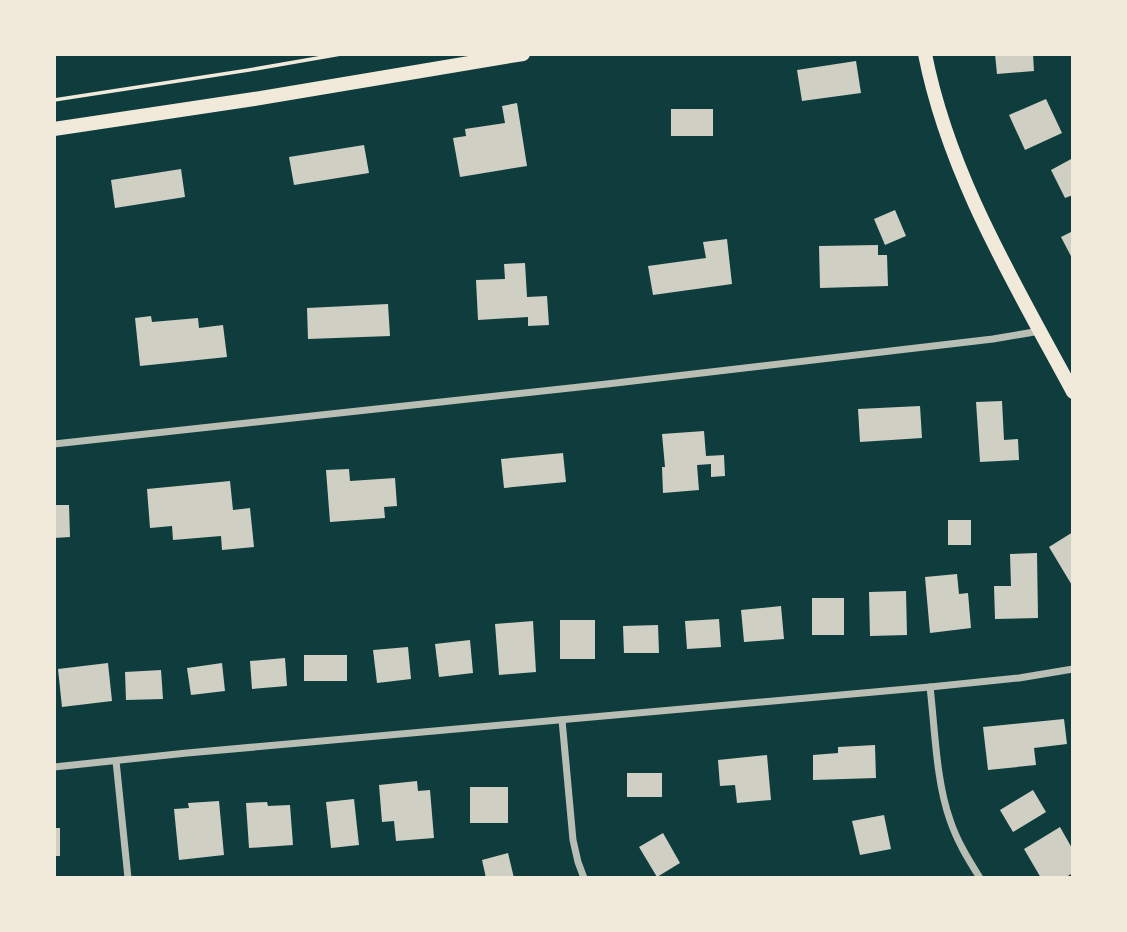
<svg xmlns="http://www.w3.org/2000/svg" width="1127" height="932" font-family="Inter,sans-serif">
	<rect width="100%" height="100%" fill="#0f3d3e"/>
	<g fill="#cfcfc3">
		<polygon points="995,54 1033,54 1034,71 997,74"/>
		<polygon points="856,61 861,93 802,101 797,70"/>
		<polygon points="1046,99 1062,133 1025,150 1009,115"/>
		<polygon points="517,103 527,166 460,177 453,138 466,136 465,129 505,123 502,106"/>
		<rect x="671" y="109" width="42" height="27"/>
		<polygon points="364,145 369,173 294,185 289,157"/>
		<polygon points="1073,158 1073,195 1065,198 1051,170"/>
		<polygon points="181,169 185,197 115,208 111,180"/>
		<polygon points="895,210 906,236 885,245 874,219"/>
		<polygon points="1073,231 1073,260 1061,237"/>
		<polygon points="727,239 732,284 653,295 648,266 706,258 703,242"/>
		<polygon points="878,245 878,255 887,255 888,286 820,288 819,246"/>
		<polygon points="525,263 527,297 547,296 549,325 528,326 528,317 478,320 476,280 505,279 504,264"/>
		<polygon points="388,304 390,336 308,339 307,308"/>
		<polygon points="151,316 152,322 198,318 199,328 223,325 227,357 140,366 135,318"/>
		<polygon points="1002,401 1004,440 1018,439 1019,460 980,462 976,402"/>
		<polygon points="920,406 922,438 860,442 858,409"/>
		<polygon points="704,431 706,456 724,455 725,476 711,477 711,464 697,465 699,490 663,493 662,467 665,467 662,434"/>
		<polygon points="563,453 566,482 504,488 501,459"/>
		<polygon points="349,469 350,481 395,478 397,506 384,507 385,518 330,522 326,470"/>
		<polygon points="230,481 233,510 250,508 254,547 222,550 221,536 173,540 172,526 150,528 147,489"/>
		<polygon points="54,505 69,505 70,537 54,538"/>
		<rect x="948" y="520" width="23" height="25"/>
		<polygon points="1073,532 1073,587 1049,547"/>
		<polygon points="1037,553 1038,618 995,619 994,586 1011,586 1010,554"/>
		<polygon points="957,574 959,594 968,593 971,628 930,633 925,577"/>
		<polygon points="906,591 907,635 870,636 869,592"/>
		<rect x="812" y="598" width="32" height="37"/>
		<polygon points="781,606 784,639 744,642 741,610"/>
		<polygon points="719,619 721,647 687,649 685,621"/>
		<rect x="560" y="620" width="35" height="39"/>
		<polygon points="533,621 536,672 499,675 495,624"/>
		<polygon points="658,625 659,653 624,653 623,626"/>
		<polygon points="470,640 473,673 439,677 435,644"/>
		<polygon points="408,647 411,679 377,683 373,650"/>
		<rect x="304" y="655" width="43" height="26"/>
		<polygon points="285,658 287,686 252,689 250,661"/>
		<polygon points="108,663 112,701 62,707 58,669"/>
		<polygon points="222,663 225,691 191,695 187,668"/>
		<polygon points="161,670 163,699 126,700 125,672"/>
		<polygon points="1064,719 1067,744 1034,748 1036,765 988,770 983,727"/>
		<polygon points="875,745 876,778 813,780 813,755 838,753 838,747"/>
		<polygon points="767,755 771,800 737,803 735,785 720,786 718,760"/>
		<rect x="627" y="773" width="35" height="24"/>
		<polygon points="417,781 418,791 430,790 434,838 396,841 394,821 382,822 379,785"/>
		<rect x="470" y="787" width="38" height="36"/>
		<polygon points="1033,790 1046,812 1013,832 1000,810"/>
		<polygon points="354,799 359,845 331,848 326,802"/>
		<polygon points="219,801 224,855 179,860 174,809 189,808 188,803"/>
		<polygon points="267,802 268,806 290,805 293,845 249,848 246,803"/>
		<polygon points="884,815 891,849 860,855 852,821"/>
		<polygon points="1060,827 1073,850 1073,873 1064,878 1041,878 1024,849"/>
		<rect x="54" y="828" width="6" height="28"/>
		<polygon points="663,833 680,863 657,877 639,847"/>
		<polygon points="508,853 514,878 486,878 482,860"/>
	</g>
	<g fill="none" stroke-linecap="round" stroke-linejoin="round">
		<polyline stroke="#f1e9da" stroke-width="3.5" points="54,100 249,70 341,54"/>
		<g stroke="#b8beb3" stroke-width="7">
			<polyline points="54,444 607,384 993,339 1040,331"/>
			<path d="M 930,687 C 935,729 936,781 950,820 C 957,841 968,859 980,878"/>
			<polyline points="562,720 573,840 578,862 584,878"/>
			<polyline points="116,761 128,878"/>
			<polyline points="54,767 187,753 930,687 1019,678 1073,669"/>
		</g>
		<g stroke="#f1e9da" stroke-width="14">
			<path d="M 925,54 C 949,176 1015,284 1073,392"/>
			<polyline points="54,129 254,99 523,54"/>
		</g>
	</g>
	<rect width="1127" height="932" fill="none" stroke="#f1e9da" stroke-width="112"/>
</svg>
